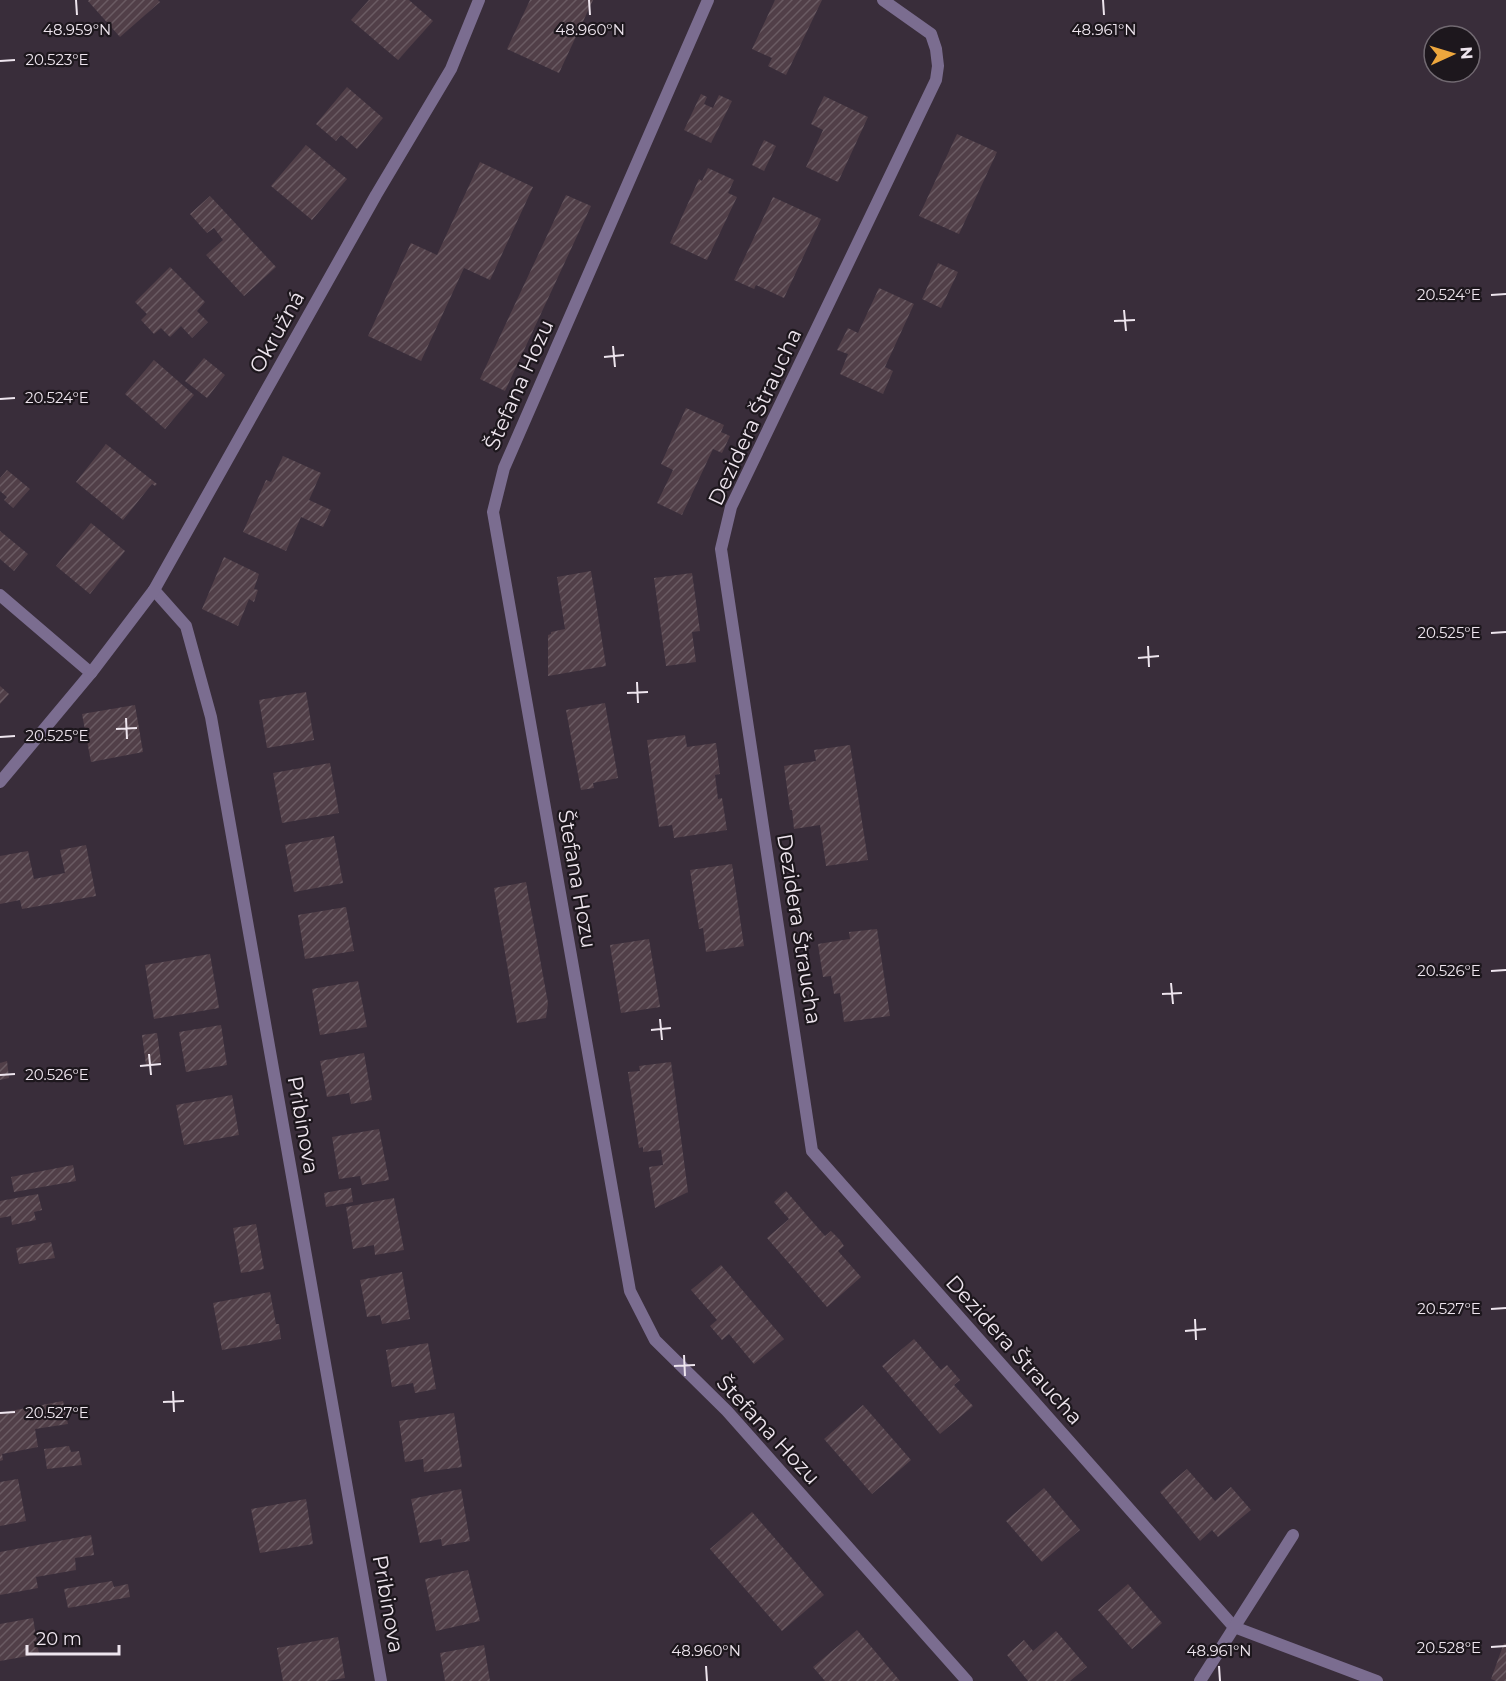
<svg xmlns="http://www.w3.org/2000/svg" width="1506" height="1681" font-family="Montserrat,sans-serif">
	<defs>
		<pattern id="building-hatch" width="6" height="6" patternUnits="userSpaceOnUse" patternTransform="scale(1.5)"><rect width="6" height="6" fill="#513f48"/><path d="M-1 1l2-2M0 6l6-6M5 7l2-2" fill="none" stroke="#6a5b63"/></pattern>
	</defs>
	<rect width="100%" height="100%" fill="#392d3a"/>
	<g fill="url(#building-hatch)">
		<polygon points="89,0 158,0 160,2 120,37 88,1"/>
		<polygon points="369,0 409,0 433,21 398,60 351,20"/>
		<polygon points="530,0 593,0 559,73 507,49"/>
		<polygon points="775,0 822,0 786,75 768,66 772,58 752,49"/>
		<polygon points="347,87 383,118 357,149 341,135 336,141 316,124"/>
		<polygon points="701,94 707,97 704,104 713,108 719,95 732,101 711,143 684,130"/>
		<polygon points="824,96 868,117 838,182 806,167 823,130 811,124"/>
		<polygon points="957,134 997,152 959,234 919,216"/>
		<polygon points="764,140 776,146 764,171 752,165"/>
		<polygon points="306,145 347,179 312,220 271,186"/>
		<polygon points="480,162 533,187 490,280 464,268 421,361 368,336 411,243 437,255"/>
		<polygon points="708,168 734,180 728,193 737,197 707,260 670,243 699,179 702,181"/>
		<polygon points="566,195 591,206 505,391 480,379"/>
		<polygon points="210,196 276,267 244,296 206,255 223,240 214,228 207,233 190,214"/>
		<polygon points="773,197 821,219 784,298 756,285 754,289 734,280"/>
		<polygon points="938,263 958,272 941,308 922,299"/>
		<polygon points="170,267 205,302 197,311 208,322 192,338 181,326 170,337 161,328 154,334 141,320 147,314 135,302"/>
		<polygon points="879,288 914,304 885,367 893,371 883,394 840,374 848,354 837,350 848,328 858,333"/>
		<polygon points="204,358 225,375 207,398 185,381"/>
		<polygon points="154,360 194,395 165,429 125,394"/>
		<polygon points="686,408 724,425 721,432 730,436 722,453 713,449 682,515 657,503 673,470 661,464"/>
		<polygon points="106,444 157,484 155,486 152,484 123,520 76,482"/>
		<polygon points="283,456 321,473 309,500 331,510 323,527 301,517 286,551 243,532 266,480 271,482"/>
		<polygon points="7,470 30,489 13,508 4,500 7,497 0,491 0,478"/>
		<polygon points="91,523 125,551 90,594 56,566"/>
		<polygon points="0,531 28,554 14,571 0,559"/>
		<polygon points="224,557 259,574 254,589 258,590 254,602 249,599 238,626 202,609"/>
		<polygon points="591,571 606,666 548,676 548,635 551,634 551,632 565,629 557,577"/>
		<polygon points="692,573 700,631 692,632 696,662 666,666 654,578"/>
		<polygon points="0,686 9,694 0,704"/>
		<polygon points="306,692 314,740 267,748 259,700"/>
		<polygon points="605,703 618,778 593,783 594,788 581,790 566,710"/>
		<polygon points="135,705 143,752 91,762 82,714"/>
		<polygon points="685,735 687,747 716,743 720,774 715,775 718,799 722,798 727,830 674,838 672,825 659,827 647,740"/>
		<polygon points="850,745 868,860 826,866 820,825 794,829 792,810 790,810 784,766 816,761 814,750"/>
		<polygon points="330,763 339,813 282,823 273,773"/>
		<polygon points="334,836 343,883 294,892 285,845"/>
		<polygon points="86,845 96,896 22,909 20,900 0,904 0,856 28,851 34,879 65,873 60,850"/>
		<polygon points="732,864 744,946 706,952 703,928 699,929 690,870"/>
		<polygon points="526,882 548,1003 546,1018 517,1023 494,888"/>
		<polygon points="346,907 354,951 305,959 298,915"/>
		<polygon points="877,929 890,1016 844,1022 840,993 834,994 831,976 823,977 818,944 850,939 849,932"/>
		<polygon points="649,939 660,1007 621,1013 610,945"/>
		<polygon points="210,954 219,1008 154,1019 145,965"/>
		<polygon points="358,981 367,1027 320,1035 312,989"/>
		<polygon points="221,1025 227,1065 186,1072 179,1032"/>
		<polygon points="157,1033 161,1062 146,1065 142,1035"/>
		<polygon points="364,1053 372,1100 351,1104 349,1093 327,1097 320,1061"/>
		<polygon points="7,1061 9,1078 0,1080 0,1063"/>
		<polygon points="671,1062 688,1192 655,1208 649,1167 663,1165 661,1150 643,1152 643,1147 639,1148 628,1072 640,1071 639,1066"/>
		<polygon points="232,1095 239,1135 184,1145 176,1105"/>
		<polygon points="379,1129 389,1180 362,1185 360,1176 339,1179 332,1137"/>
		<polygon points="73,1165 76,1181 14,1192 11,1177"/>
		<polygon points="351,1188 353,1202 326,1207 324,1193"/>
		<polygon points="786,1191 825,1236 831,1231 840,1240 844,1246 838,1251 861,1277 827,1307 767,1238 789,1219 774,1202"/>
		<polygon points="38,1194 42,1210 34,1212 36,1220 12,1225 11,1216 0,1218 0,1201"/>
		<polygon points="394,1198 404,1250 375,1255 374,1245 353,1249 346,1207"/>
		<polygon points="256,1224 264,1269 241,1273 233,1228"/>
		<polygon points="51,1242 55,1258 19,1264 16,1248"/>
		<polygon points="721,1265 784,1339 754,1364 729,1334 722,1340 710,1326 717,1320 691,1290"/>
		<polygon points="402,1272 410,1319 382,1324 380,1315 367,1317 360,1280"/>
		<polygon points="270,1292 276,1324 279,1324 281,1339 222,1350 213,1303"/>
		<polygon points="914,1339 941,1370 947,1365 960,1380 954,1385 973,1406 940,1434 882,1366"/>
		<polygon points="428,1343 436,1389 415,1393 413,1383 392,1387 386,1350"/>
		<polygon points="63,1401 68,1424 35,1429 38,1447 2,1454 3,1460 0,1461 0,1413"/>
		<polygon points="863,1405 911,1460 872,1494 824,1439"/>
		<polygon points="454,1413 462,1467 424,1472 423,1459 405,1462 399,1421"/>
		<polygon points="69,1446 71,1452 79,1451 82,1465 47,1469 44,1449"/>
		<polygon points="1187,1469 1215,1501 1231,1487 1251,1510 1218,1537 1212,1530 1200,1541 1160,1492"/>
		<polygon points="18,1479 26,1521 0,1526 0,1482"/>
		<polygon points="1044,1488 1080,1530 1042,1562 1006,1521"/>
		<polygon points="461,1489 470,1541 442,1546 441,1539 420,1543 411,1499"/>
		<polygon points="306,1499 313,1544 260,1553 251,1509"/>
		<polygon points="752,1512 824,1595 782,1631 710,1549"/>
		<polygon points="91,1535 94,1555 75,1558 76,1570 36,1577 38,1588 0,1595 0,1552"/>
		<polygon points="468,1570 480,1621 436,1631 425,1579"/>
		<polygon points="112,1581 114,1587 128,1584 130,1597 68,1608 64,1589"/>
		<polygon points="1128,1584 1162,1623 1132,1649 1098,1610"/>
		<polygon points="33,1618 39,1654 0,1661 0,1624"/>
		<polygon points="857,1630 900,1681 825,1681 813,1667"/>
		<polygon points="1056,1631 1087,1667 1070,1681 1028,1681 1007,1655 1024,1640 1033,1651"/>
		<polygon points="338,1637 345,1678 327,1681 283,1681 277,1648"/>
		<polygon points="1504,1643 1506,1644 1506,1681 1496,1681 1491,1679"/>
		<polygon points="484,1645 490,1681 445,1681 440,1653"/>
	</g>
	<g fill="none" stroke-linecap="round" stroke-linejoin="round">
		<g stroke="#7b6d90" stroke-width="12">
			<polyline points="708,0 504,468 493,512 630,1291 655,1340 727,1411 967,1681"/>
			<polyline points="883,0 931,34 936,49 938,66 936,80 731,507 721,549 812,1151 1234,1627 1377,1681"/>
			<polyline points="154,590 186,626 211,717 381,1681"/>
			<polyline points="0,595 91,673"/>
			<polyline points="0,782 91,673 154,590 376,195 451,69 479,0"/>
			<polyline points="1200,1681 1293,1535"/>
		</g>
	</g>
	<path fill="none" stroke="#eee5ee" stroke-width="2" d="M 76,0 L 77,15M 589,0 L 590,15M 1103,0 L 1104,15M 0,61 L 15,60M 1491,295 L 1506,294M 1124,310 L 1126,331M 1114,321 L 1135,320M 613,346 L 615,367M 604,357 L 624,355M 0,399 L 15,398M 1491,633 L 1506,632M 1148,646 L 1149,667M 1138,658 L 1159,656M 637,682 L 638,703M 627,693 L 648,692M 126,718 L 127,739M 116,729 L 137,728M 0,737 L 15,736M 1491,971 L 1506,970M 1171,983 L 1173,1004M 1162,994 L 1182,993M 660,1019 L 662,1040M 651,1030 L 671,1028M 149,1054 L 151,1075M 140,1066 L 161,1064M 0,1075 L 15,1074M 1491,1309 L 1506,1308M 1195,1319 L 1196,1340M 1185,1331 L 1206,1329M 684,1355 L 685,1376M 674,1366 L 695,1365M 173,1391 L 174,1412M 163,1402 L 184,1401M 0,1413 L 15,1412M 1491,1647 L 1506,1646M 706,1666 L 707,1681M 1219,1666 L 1220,1681"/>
	<g text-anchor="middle" stroke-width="4.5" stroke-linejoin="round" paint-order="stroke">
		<g font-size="21" fill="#eee5ee" stroke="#1d171d">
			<text transform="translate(277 332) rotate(-61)" y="7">Okružná</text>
			<text transform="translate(519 385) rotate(-66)" y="7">Štefana Hozu</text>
			<text transform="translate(755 417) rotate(-65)" y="7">Dezidera Štraucha</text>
			<text transform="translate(577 879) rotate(80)" y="7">Štefana Hozu</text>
			<text transform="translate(799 929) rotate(81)" y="7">Dezidera Štraucha</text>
			<text transform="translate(303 1125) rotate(80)" y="7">Pribinova</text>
			<text transform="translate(1014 1350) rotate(48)" y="7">Dezidera Štraucha</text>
			<text transform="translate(768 1430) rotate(47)" y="7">Štefana Hozu</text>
			<text transform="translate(388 1604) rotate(80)" y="7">Pribinova</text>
		</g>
	</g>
	<g font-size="15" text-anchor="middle" fill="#eee5ee" stroke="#1d171d" stroke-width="4.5" stroke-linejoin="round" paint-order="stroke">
		<text x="77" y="35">48.959°N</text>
		<text x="590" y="35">48.960°N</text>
		<text x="1104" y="35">48.961°N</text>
		<text x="57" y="65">20.523°E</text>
		<text x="1449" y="300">20.524°E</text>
		<text x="57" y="403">20.524°E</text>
		<text x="1449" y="638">20.525°E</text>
		<text x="57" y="741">20.525°E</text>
		<text x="1449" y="976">20.526°E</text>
		<text x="57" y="1080">20.526°E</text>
		<text x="1449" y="1314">20.527°E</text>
		<text x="57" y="1418">20.527°E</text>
		<text x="1449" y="1653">20.528°E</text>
		<text x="706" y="1656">48.960°N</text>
		<text x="1219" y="1656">48.961°N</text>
	</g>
	<g transform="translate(1452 54) rotate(86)"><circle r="28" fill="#1d171d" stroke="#716971" stroke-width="1.5"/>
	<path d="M0-4.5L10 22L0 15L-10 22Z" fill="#eea73d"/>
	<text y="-9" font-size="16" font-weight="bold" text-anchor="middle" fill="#eee5ee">N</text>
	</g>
	<path d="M27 1645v9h92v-9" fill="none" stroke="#eee5ee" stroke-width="3"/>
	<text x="36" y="1645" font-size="18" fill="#eee5ee" stroke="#1d171d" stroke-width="4.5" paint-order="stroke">20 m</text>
</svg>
